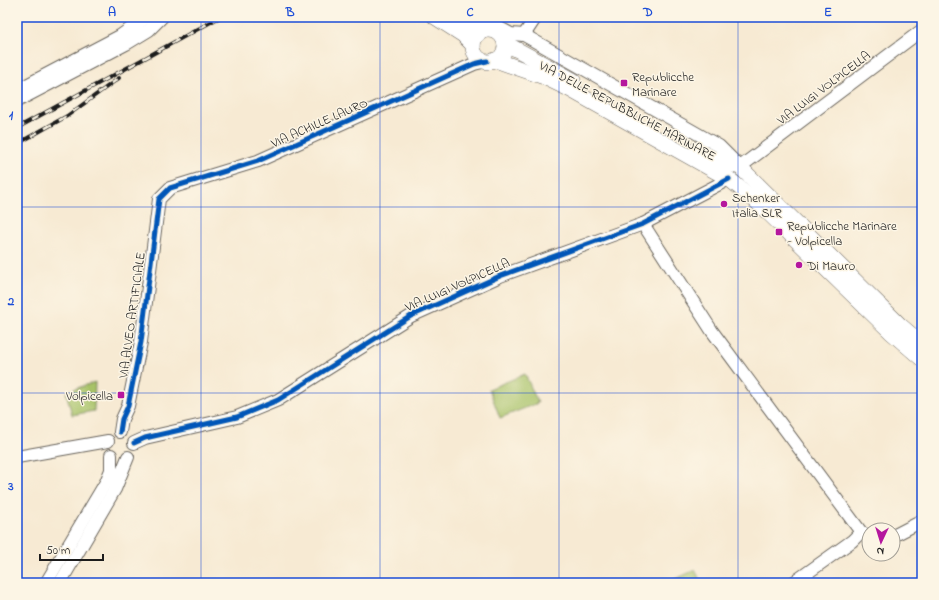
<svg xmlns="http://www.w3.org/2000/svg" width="939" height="600" font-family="'Indie Flower',sans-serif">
	<rect width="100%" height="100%" fill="#fcf5e5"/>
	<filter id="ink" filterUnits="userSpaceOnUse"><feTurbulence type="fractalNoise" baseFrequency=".025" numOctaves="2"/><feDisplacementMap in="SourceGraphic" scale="8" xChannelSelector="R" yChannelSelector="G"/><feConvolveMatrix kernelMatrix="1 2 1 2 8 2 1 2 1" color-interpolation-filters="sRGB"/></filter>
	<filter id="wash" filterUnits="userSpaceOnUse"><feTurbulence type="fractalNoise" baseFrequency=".012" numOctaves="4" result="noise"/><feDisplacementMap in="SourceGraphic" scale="16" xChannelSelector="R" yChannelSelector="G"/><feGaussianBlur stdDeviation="0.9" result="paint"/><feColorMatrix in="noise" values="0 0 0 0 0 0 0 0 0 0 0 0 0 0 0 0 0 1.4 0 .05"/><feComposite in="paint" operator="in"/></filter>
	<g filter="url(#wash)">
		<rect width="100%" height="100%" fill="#f7ead3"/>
		<g fill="#a7c268" stroke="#626f42">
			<polygon points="525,374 538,403 500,418 489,389"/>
			<polygon points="95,382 94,411 72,415 66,392"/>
			<polygon points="695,570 702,583 667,583"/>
		</g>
	</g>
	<g filter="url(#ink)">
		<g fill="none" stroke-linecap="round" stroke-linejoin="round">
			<g stroke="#69645c" stroke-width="14">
				<g id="minor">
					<polyline points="479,17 511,34 524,35 719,146 740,167 922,30"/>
					<polyline points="524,35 536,17"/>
					<polyline points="17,90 120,36 147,17"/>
					<polyline points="17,101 126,44 149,30 162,17"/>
					<polyline points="643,224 712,331 861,532"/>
					<polyline points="120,432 122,419 128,406 141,342 159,199 170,188 258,161 474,64 487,61"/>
					<polyline points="134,443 145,438 237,417 278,400 411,316 500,276 643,224 729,179"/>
					<polyline points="17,457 108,441"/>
					<polyline points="893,536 922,521"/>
					<polyline points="46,583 106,482 111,470 111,455"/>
					<polyline points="60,583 115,489 128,457"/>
					<polyline points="793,583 852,541 861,532 869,537"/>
				</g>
			</g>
			<g stroke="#69645c" stroke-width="16">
				<g id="major">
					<polyline points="435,17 463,35 473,45"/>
					<polyline points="455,17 464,23 486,30"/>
					<circle cx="489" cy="46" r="16"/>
					<polyline points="505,43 573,80"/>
					<polyline points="495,60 544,77 569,89 729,179 756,201 892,333 922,359"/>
					<polyline points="697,149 712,158 740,167 900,325 922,344"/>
				</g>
			</g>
			<use href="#minor" stroke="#fff" stroke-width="12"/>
			<use href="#major" stroke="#fff" stroke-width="15"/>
			<g stroke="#1c1c1c" stroke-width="4">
				<g id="rail">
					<polyline points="17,128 220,17"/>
					<polyline points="17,144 67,116 119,78"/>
				</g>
			</g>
			<use href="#rail" stroke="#fcf5e5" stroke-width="2.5" stroke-dasharray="8" stroke-linecap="butt"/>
			<g stroke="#fcf5e5" stroke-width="8">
				<g id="cycleway">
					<polyline points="120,432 122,419 128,406 141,342 159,199 170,188 258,161 474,64 487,61"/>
					<polyline points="134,443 145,438 237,417 278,400 411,316 500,276 643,224 729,179"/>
				</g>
			</g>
			<use href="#cycleway" stroke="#0057b8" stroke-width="5"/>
		</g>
	</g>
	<path fill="none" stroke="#1d4ed8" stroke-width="1" stroke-opacity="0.55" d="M 201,17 L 201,583M 380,17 L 380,583M 559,17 L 559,583M 738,17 L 738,583M 17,207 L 922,207M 17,393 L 922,393"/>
	<g fill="#b5179e" stroke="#fcf5e5" stroke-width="1.5">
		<rect x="620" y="79" width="8" height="8" rx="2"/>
		<circle cx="724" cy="204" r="4"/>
		<rect x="775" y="228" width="8" height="8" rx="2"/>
		<circle cx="799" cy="265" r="4"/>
		<rect x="117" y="391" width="8" height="8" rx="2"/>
	</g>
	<g text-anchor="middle" stroke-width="3" stroke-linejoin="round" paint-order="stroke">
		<g font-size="13" fill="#1c1c1c" stroke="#fcf5e5" text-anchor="start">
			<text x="632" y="81">Republicche<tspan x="632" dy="15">Marinare</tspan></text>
			<text x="732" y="202">Schenker<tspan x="732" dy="15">Italia SLR</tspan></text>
			<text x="787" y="230">Republicche Marinare<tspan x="787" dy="15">- Volpicella</tspan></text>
			<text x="807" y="270">Di Mauro</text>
			<text x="113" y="400" text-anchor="end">Volpicella</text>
		</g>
		<g font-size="13" fill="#1c1c1c" stroke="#fcf5e5">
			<text transform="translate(823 87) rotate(-37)" y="5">VIA LUIGI VOLPICELLA</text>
			<text transform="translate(628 110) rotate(28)" y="5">VIA DELLE REPUBBLICHE MARINARE</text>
			<text transform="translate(319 122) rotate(-24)" y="5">VIA ACHILLE LAURO</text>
			<text transform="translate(457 284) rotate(-24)" y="5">VIA LUIGI VOLPICELLA</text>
			<text transform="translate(131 315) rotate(-82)" y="5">VIA ALVEO ARTIFICIALE</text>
		</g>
	</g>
	<rect width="939" height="600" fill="none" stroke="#fcf5e5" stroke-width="44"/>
	<g transform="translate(881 542) rotate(184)"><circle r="19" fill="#fcf5e5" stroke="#a29e95"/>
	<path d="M0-3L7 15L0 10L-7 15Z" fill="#b5179e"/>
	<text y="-6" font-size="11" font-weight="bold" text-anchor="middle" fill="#1c1c1c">N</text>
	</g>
	<path d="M40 554v6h63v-6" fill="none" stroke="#1c1c1c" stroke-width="2"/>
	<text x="46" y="554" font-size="12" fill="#1c1c1c" stroke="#fcf5e5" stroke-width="3" paint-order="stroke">50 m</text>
	<rect x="22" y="22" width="895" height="556" fill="none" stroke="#1d4ed8" stroke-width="1.5"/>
	<g font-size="13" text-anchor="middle" font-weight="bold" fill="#1d4ed8">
		<text x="112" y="16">A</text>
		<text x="290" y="16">B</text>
		<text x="470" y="16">C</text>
		<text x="648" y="16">D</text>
		<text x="828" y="16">E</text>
		<text x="11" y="119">1</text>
		<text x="11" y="305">2</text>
		<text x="11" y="490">3</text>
	</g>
</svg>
